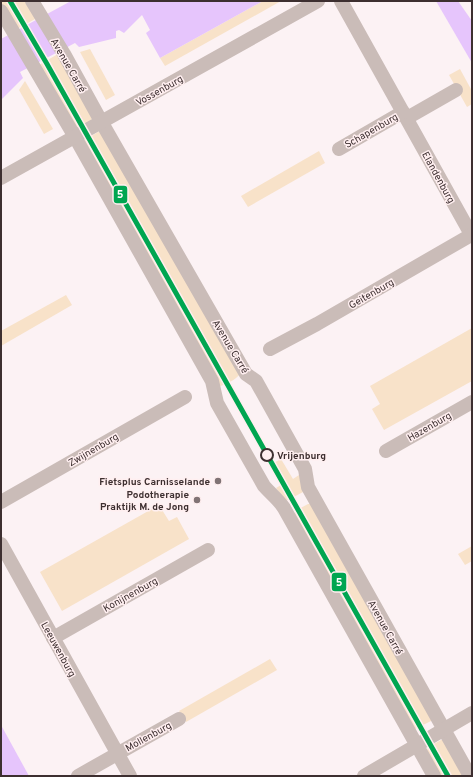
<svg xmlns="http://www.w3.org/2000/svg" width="473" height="777" font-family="Overpass,sans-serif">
	<rect width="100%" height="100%" fill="#fcf2f4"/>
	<g fill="#f8e2c9">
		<polygon points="1,1 27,1 37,18 17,29 1,3"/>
		<polygon points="263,1 281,1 165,66 160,58"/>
		<polygon points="90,49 115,95 106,100 80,52"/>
		<polygon points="58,54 93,115 91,121 78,128 73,125 39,65"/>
		<polygon points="460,69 472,91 472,104 467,107 449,75"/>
		<polygon points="25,81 53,129 44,134 19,90"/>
		<path d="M 98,132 L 103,133 L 240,374 C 235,380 227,384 220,386 L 84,144 L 85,140 Z"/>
		<polygon points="319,151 325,163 248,207 241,196"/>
		<polygon points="66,295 72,305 1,346 1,331"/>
		<polygon points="472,328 472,381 384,430 372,409 380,404 370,386"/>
		<polygon points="281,459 293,479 299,475 305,491 286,501 276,488 281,485 270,465"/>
		<polygon points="308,504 311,504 433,720 415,729 293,515 297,510"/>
		<polygon points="159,505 169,521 177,517 189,539 62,611 40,572"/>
		<polygon points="472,546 472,561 465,565 458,554"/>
		<polygon points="270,659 277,670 186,722 179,711"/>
		<polygon points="441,740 444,740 466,776 439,776 427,750 428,747"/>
	</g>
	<g fill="#e6c5fc">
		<polygon points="71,1 263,1 160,58 146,33 150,30 142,15 124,33 119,30 116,31 116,38 79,47 75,43 20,72 23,78 1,100 1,39"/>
		<polygon points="436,1 458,1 472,21 472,63"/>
		<polygon points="1,725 29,776 1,776"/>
	</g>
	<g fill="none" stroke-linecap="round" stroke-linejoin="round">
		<g stroke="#cabcb8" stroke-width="14">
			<polyline points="32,1 64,54 102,123 246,374 256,381 305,469 308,487 470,776"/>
			<polyline points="341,1 472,236"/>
			<path d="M 1,11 L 75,137 L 212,381 L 217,403 L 264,486 C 271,494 278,499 284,508 L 434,776"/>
			<polyline points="407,118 456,90"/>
			<polyline points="339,149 403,112"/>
			<polyline points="1,178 318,1"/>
			<polyline points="270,349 317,324 471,235"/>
			<polyline points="386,451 472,402"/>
			<polyline points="1,502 185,397"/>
			<polyline points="1,544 130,776"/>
			<polyline points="53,638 208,550"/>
			<polyline points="78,776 179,719"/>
			<polyline points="364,776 472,713"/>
		</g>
		<g stroke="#ffeff0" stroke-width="8">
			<polyline id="tram-1" points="10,1 47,64 448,776"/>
		</g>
		<use href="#tram-1" stroke="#00a651" stroke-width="5"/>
	</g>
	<circle fill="#ffeff0" stroke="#3d2f30" stroke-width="2" cx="267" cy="455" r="6"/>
	<g fill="#807375" stroke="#ffeff0" stroke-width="1.5">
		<circle cx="218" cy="481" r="4"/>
		<circle cx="197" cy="500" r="4"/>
	</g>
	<g text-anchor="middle" stroke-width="3" stroke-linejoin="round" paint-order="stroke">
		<g font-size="10" fill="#3d2f30" stroke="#ffeff0">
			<text transform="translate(69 65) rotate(60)" y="4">Avenue Carré</text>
			<text transform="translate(159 90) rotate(-29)" y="4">Vossenburg</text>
			<text transform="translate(371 130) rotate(-30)" y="4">Schapenburg</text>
			<text transform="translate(439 177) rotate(61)" y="4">Elandenburg</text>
			<text transform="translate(371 293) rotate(-30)" y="4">Geitenburg</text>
			<text transform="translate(231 346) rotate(59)" y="4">Avenue Carré</text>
			<text transform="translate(429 426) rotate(-30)" y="4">Hazenburg</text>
			<text transform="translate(93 449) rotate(-30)" y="4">Zwijnenburg</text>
			<text transform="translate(130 594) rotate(-29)" y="4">Konijnenburg</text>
			<text transform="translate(386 627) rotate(61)" y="4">Avenue Carré</text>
			<text transform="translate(59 649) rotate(61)" y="4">Leeuwenburg</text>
			<text transform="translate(148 736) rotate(-29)" y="4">Mollenburg</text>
		</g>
		<g font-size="10" font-weight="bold" fill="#3d2f30" stroke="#ffeff0" text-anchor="start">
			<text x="277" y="459">Vrijenburg</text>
		</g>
		<g font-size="10" font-weight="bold" fill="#3d2f30" stroke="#ffeff0" text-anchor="end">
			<text x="210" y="485">Fietsplus Carnisselande</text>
			<text x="189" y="498">Podotherapie<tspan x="189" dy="12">Praktijk M. de Jong</tspan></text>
		</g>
	</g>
	<g stroke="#ffeff0" stroke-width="1.5">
		<rect x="113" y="185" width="15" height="19" rx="4" fill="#00a651"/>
		<rect x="331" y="572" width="16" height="20" rx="4" fill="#00a651"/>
	</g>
	<g font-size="11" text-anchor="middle" font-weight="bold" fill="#fff">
		<text x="120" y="198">5</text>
		<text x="339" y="586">5</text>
	</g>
	<rect width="473" height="777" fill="none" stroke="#3d2f30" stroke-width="4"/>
</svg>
